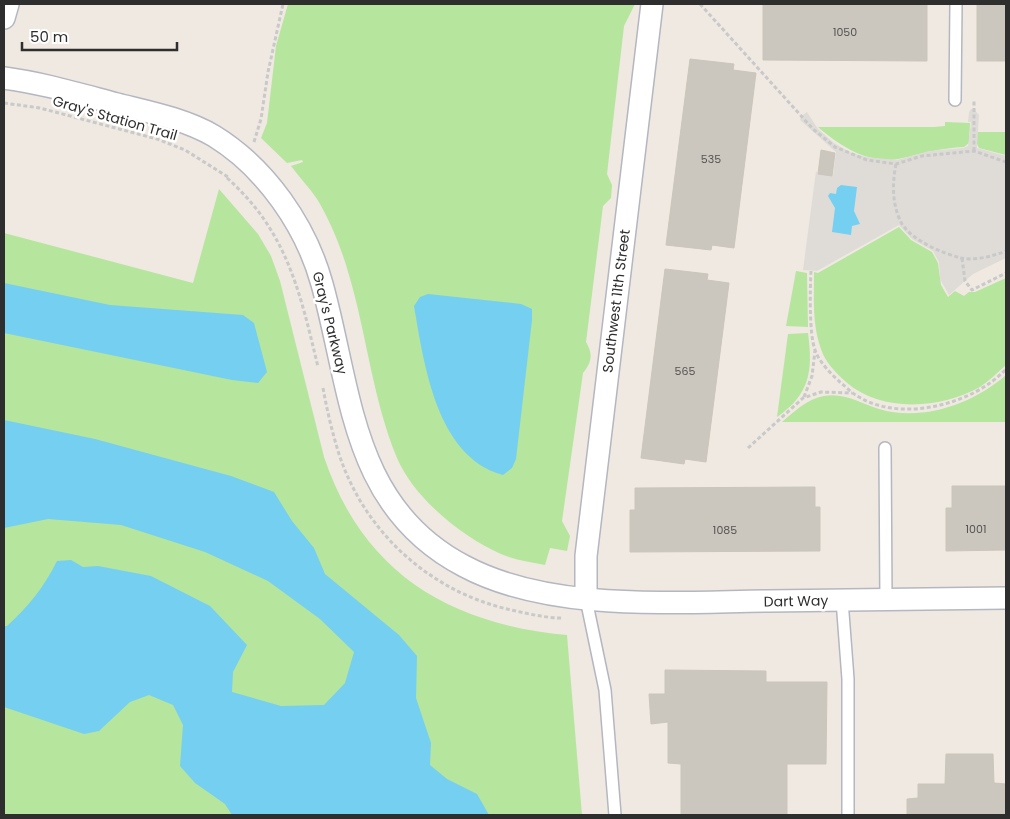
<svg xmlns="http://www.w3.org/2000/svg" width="1010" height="819" font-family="Poppins,sans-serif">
	<rect width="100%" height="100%" fill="#efe9e1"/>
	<g fill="#b6e59e">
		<path d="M 288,4 L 635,4 L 624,26 L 607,174 L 612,185 L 611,198 L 603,206 L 586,342 C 593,354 592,362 583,373 L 562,521 L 570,536 L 567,551 L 550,548 L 545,565 C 531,562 515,560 501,554 C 462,537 414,498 397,458 C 373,400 367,336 349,275 C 342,250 331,222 317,199 C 309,187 299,177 291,166 L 303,162 L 302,160 L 287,163 L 261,138 L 267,123 L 276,46 Z"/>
		<path d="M 945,122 L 970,123 L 969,143 L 964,147 C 942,148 924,153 903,158 C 871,166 841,147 818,127 L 934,127 L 945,126 Z"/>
		<polygon points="977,132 1006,132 1006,155 979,148 977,144"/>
		<path d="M 219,189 L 258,234 L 271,256 L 280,281 L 324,457 C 363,573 449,624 567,635 L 582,815 L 4,815 L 4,233 L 193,283 Z"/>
		<path d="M 899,227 L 911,240 L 932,252 L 938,263 L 941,285 L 948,297 L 955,291 L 964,296 L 969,292 L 975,292 L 1006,278 L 1006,365 C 998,372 989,381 980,387 C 941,409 881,413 846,382 C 836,373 825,362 821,349 C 812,324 814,298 814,272 L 818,273 Z"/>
		<polygon points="796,271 807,273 808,327 786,326"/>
		<path d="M 808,333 C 813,371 810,394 777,417 L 788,334 Z"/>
		<path d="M 1006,375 L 1006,422 L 782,422 C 795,411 807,399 824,396 C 844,392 860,403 879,409 C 922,422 973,404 1006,375 Z"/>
	</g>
	<polygon fill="#dfdcd8" points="971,109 974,109 979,115 977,148 1006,156 1006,258 973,274 949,295 940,279 939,262 933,251 912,239 899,225 817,271 803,270 816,171 818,174 833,176 836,152 800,120 801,116 807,112 818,129 834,143 849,152 866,157 897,160 929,151 963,148 968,146 971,122 968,122 969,112"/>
	<g fill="#75cff0">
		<polygon points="841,185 857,187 854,211 860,224 852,226 851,235 832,232 835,208 828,196 830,193 836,194 837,188"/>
		<polygon points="4,283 110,305 243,315 254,323 267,372 258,383 232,380 4,333"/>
		<path d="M 428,294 L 521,304 L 532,309 L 532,320 L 516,459 L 512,468 L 503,475 C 436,457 424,363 414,306 L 420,297 Z"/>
		<path d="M 4,420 L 95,439 L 231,476 L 274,492 L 292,521 L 314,548 L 325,574 L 399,635 L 417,656 L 416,698 L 431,743 L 430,765 L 447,779 L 477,794 L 489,815 L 232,815 L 225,804 L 195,783 L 180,766 L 183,725 L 173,705 L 149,695 L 130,702 L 99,731 L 84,734 L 4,707 L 4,626 L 7,626 C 29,606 44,587 57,561 L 71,560 L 83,567 L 98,566 L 151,576 L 210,606 L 247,645 L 233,672 L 232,692 L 281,706 L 324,705 L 345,683 L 354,652 L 320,619 L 268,581 L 205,552 L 121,525 L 48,519 L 4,528 Z"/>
	</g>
	<g fill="#cbc7bf" stroke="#cbc5ba">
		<polygon points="763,4 927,4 927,61 763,60"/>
		<rect x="977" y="4" width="29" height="57"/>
		<polygon points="690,59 734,64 733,70 756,73 734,248 712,245 711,250 666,245"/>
		<polygon points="821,150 835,153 832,176 818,174"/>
		<polygon points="665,269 708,274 707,280 729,283 706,462 685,459 684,464 641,458"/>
		<polygon points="952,486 1006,486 1006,550 946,551 946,508 952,508"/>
		<polygon points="815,487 815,507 820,507 820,551 630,552 630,510 635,510 635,488"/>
		<polygon points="665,670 766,671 766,682 827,682 826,764 787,764 787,815 681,815 681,764 668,763 668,722 651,724 649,694 665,694"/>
		<polygon points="946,754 993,754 994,783 1006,784 1006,815 907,815 907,799 918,798 918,784 945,784"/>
	</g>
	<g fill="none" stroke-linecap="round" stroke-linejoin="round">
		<g stroke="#b4b7c1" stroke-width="14">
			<g id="service">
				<polyline points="955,100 956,4"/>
				<polyline points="885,448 886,600"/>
				<polyline points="586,599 605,690 615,815"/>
				<polyline points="842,600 848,679 848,815"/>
			</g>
		</g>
		<g stroke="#b4b7c1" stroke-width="24">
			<g id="minor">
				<polyline points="4,18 8,4"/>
				<path d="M 4,78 C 42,83 79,94 117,104 C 149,112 185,119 214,136 C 266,168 306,226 322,284 C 352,392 351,507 464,566 C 550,612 673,602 768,601 C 847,600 927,599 1006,598"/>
				<polyline points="586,599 586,556 652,4"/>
			</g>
		</g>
		<g stroke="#c9c9c9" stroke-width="3" stroke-dasharray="4 2.5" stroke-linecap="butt">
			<polyline points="700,4 813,129 835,147 867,160 896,164 922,156 974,151 1006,162"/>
			<polyline points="4,103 40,108 157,139 185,150 228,177"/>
			<polyline points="254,142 261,119 268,72 283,4"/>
			<polyline points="974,151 974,101"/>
			<path d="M 896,164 C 892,184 892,206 902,224 C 913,241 942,253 961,258 C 976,261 993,256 1006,251"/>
			<path d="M 227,178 C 287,231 300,292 318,367"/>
			<polyline points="962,258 965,281 972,290 1006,273"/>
			<path d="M 811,271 C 810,290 809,333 815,350 C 819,362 832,375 841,383 C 847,388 853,394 859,397 C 902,423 974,404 1006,369"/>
			<path d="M 323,388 C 327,410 332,432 339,454 C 364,531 428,590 507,609 C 525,613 544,618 562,618"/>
			<polyline points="804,397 812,376 815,351"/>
			<polyline points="748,448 803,398 821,392 852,393"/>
		</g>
		<use href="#service" stroke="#fff" stroke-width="11"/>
		<use href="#minor" stroke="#fff" stroke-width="21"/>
	</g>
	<g text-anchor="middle" stroke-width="5" stroke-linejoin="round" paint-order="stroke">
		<g font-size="11" fill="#555452">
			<text x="845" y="36">1050</text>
			<text x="711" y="163">535</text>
			<text x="685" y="375">565</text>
			<text x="976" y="533">1001</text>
			<text x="725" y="534">1085</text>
		</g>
		<g font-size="14" fill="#2e2e2e" stroke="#fff">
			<text transform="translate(115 118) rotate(16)" y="5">Gray's Station Trail</text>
			<text transform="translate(616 301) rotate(-83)" y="5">Southwest 11th Street</text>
			<text transform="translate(330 323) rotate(76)" y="5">Gray's Parkway</text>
			<text transform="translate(796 601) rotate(-1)" y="5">Dart Way</text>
		</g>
	</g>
	<rect width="1010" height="819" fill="none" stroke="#2e2e2e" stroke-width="10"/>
	<path d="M22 42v8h155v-8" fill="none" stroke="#2e2e2e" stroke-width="2.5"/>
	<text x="30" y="42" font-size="15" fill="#2e2e2e" stroke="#ffffff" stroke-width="4" paint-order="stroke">50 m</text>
</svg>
